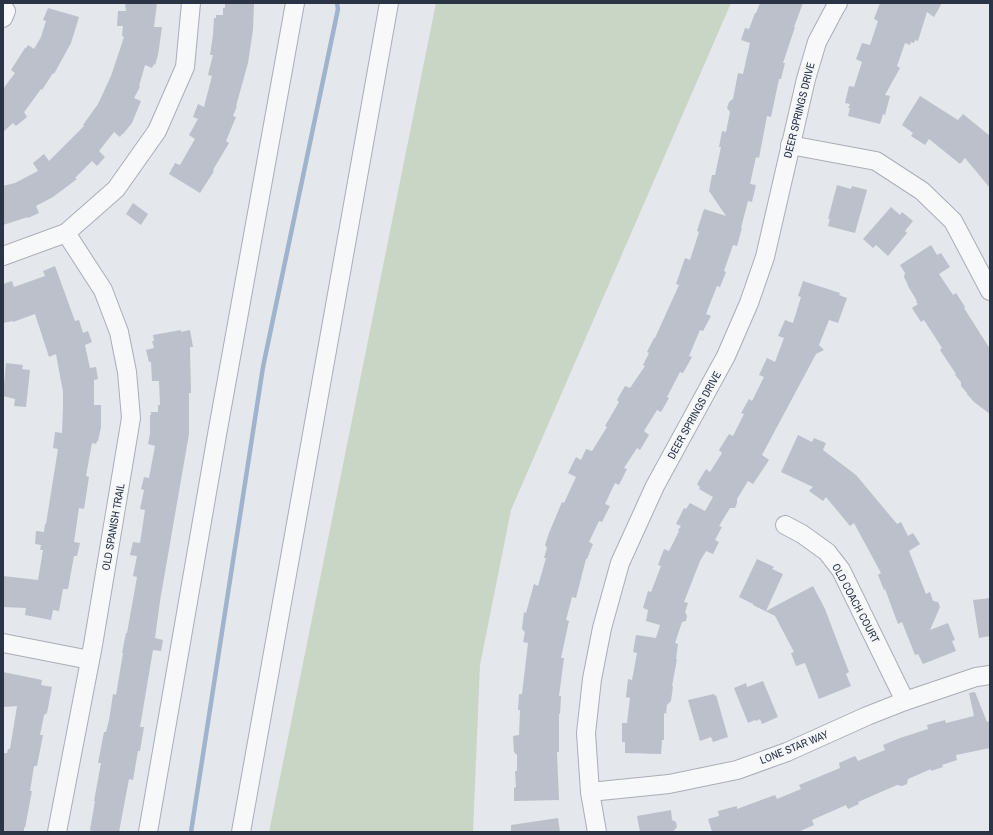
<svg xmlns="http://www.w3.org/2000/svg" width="993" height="835" font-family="'Archivo Narrow',sans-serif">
	<rect width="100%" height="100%" fill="#e4e7ec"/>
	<polygon fill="#c9d6c5" points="436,3 731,3 511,510 480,665 473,832 269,832"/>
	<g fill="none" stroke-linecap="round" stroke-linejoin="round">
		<polyline stroke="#9fb4cc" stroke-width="4.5" points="191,832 263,367 338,9 337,3"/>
	</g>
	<g fill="#bbc0ca">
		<polygon points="125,3 157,3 154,27 162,27 158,55 155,65 154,64 152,68 145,65 139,86 140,87 134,98 141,101 132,123 123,134 122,134 120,137 114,132 99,151 105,157 97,166 92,161 75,178 77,179 53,197 36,206 39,213 28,218 28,217 3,225 3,186 15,183 38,171 33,163 44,154 49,161 84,126 83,125 98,104 111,76 124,37 122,36 123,26 117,26 118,11 126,11"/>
		<polygon points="225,3 254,3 253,30 248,63 236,106 237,106 233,116 236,117 226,141 229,143 213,170 214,171 200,193 169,174 175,163 180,165 195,139 189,135 198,119 193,117 198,104 204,107 212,76 208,75 213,55 210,55 213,35 214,18 216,18 216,15 223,15 223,8 225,8"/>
		<polygon points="760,3 803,3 794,27 795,27 783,63 785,63 781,79 779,79 771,117 767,116 759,158 756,157 750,184 756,185 752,202 748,201 741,228 742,228 737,246 733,245 724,271 726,272 720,287 717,286 706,314 711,316 703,331 700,330 689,356 692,357 683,373 680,372 667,397 669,398 661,412 657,410 644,431 649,435 640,450 637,448 624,468 627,469 619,485 615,483 605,504 610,506 602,522 599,521 589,542 593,544 587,559 586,559 576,598 572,597 566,620 569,621 561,658 564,658 559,696 561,696 560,714 559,714 559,752 557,752 559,800 514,801 514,788 516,787 515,771 517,771 517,755 514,752 513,736 519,735 520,710 518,710 519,694 522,694 528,643 523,642 525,632 522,629 524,612 526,613 534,584 538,586 546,558 544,558 547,548 545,545 549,533 562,502 564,503 576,477 568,473 576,457 581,460 586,449 592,451 607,427 605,426 619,402 617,400 625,386 630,388 645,366 643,365 649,353 647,352 654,338 655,338 679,285 676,284 685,258 690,260 699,232 697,231 704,209 726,216 709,191 712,175 715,175 721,147 719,147 722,131 726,132 730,112 727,108 729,102 733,99 738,73 743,74 750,43 741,40 745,28 749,29 755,13 756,13"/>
		<polygon points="880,3 942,3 934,17 927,12 918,41 915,40 914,43 911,42 910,45 905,43 897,66 900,68 885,95 890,96 885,115 883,114 880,124 848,116 850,108 848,108 850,104 845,103 849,86 854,87 862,62 856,59 862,43 870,45 878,21 874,19"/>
		<polygon points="48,8 79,17 71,43 54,74 53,73 42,90 41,89 25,111 24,112 27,117 16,126 13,123 3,132 3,89 15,73 11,70 25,48 26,48 28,45 34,49 41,37 46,21 43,20"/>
		<polygon points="920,96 958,120 963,114 990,136 990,188 965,158 960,164 929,139 925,145 911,136 913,133 902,125"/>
		<polygon points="837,185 851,189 852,186 867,190 855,233 828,226 830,219 828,219"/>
		<polygon points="133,203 148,214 141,225 126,214"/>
		<polygon points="891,207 900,215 902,212 913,221 905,231 907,233 888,256 876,245 873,248 863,239"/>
		<polygon points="931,245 937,255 941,253 950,267 939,274 953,295 956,293 965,307 964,308 990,349 990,414 974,402 967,394 967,393 961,386 961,382 955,375 956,374 940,350 942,348 924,320 921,322 912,308 918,304 916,302 917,301 908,286 908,285 904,277 905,273 900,265"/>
		<polygon points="55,266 75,321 79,320 83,333 88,331 92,342 85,345 90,368 96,367 98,379 94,380 94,405 101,405 101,427 98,441 97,441 96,444 92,443 86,476 89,477 84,509 79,508 74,542 80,543 77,556 74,556 68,589 63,589 59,611 53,610 51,620 25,615 26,608 3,607 3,576 38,580 43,550 40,550 41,545 35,544 36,531 44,532 45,524 46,524 58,449 53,448 55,432 62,433 63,407 63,392 56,354 49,357 35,314 13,322 13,321 3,323 3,284 12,281 14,287 45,276 43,271"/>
		<polygon points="803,281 840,293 839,295 847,298 838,323 829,320 819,345 824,350 816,354 762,455 769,460 753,484 748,481 737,499 737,503 735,508 730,508 719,526 722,527 715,540 719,542 713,554 706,551 700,561 684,602 688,603 685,612 687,616 686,621 682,622 675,643 678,644 676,659 677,659 672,686 673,686 671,701 667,705 666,714 664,713 664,740 662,740 661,754 625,753 625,742 622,742 622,723 627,723 630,698 626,697 628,679 632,680 637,653 633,652 636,635 656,638 660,625 646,621 648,610 643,608 648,591 651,592 661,566 658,565 664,549 669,551 679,531 678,530 681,526 676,524 684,508 686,509 690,503 705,511 713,497 699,489 700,487 697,484 706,469 710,472 722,453 719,450 729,434 733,436 744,414 741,413 749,399 752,401 764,377 759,375 767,358 775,362 784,338 778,336 785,320 793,323 801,297 798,296"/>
		<polygon points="181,330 181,332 190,330 193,347 190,347 191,393 189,393 189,434 160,601 155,638 163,640 161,651 153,650 140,727 144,727 140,751 138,751 133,780 129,779 119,832 92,832 92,831 90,830 95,801 94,801 101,763 98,763 104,732 106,732 109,720 113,694 116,695 123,653 122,653 126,633 127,633 137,577 133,576 137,556 130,555 133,542 140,543 145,510 140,509 144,490 141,489 144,477 149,478 155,446 148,444 150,434 150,415 151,415 151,412 158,412 158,405 160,405 159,381 152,381 151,362 149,362 146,350 154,348 152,341 154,341 153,335"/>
		<polygon points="6,363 23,365 22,369 30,370 26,407 14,406 15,399 3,396"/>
		<polygon points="798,435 812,442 814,438 826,443 823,450 856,475 897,524 901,522 908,536 913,533 920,544 909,551 926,594 930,592 933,601 938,602 940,607 930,630 948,623 955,640 952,641 956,651 923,664 918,654 915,655 902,622 898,624 885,589 884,590 878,575 881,573 854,523 850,526 826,497 823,501 809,491 813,487 781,472"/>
		<polygon points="757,559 774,567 772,569 783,574 766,611 813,586 825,609 836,638 849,672 846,674 851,686 819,699 805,663 796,666 791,653 794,652 775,616 753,605 753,604 739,597"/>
		<polygon points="990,598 990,636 979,638 973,600"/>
		<polygon points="3,672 42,680 41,685 52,687 47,713 44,715 40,735 43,735 37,766 34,766 30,791 32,791 25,828 24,827 24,832 3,832 3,753 7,753 8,749 10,749 17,706 3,707"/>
		<polygon points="763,681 778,717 762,724 760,719 756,721 755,720 748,723 734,688 746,683 747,687"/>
		<polygon points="975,692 987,722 990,721 990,748 956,755 957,760 942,765 943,767 931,771 931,769 908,779 907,784 902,786 897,785 858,802 859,804 848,809 846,805 812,820 814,825 798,832 712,832 708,819 719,816 718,811 737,806 737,809 775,795 777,799 801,789 799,785 840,768 839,763 855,756 858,761 885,750 883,745 900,738 928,729 927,725 945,720 946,723 974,716 969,693"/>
		<polygon points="714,694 715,696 716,695 728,737 713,742 711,737 700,741 688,700"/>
		<polygon points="671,810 672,820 676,822 677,827 673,832 640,832 637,816"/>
		<polygon points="558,818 560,832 511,832 511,825"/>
	</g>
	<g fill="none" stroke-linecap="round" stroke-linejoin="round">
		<g stroke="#a9aeb7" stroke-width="20">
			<g id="minor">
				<polyline points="3,18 6,11"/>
				<polyline points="790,145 876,161 922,191 953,221 990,291"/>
				<polyline points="3,256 66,233 116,189 157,131 185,67 191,3"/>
				<polyline points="785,525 802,534 827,552 841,570 905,701"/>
				<polyline points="3,643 90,660"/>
				<polyline points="590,792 669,784 737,770 787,752 867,716 905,701 976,677 990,675"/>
				<polyline points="57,832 93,645 131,418 127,372 119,332 103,290 66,233"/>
				<polyline points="148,832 218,429 295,3"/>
				<polyline points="241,832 389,3"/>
				<polyline points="597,832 590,792 586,733 592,679 602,628 620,563 655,486 726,356 749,303 765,257 806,79 817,42 835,8 838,3"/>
			</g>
		</g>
		<use href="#minor" stroke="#f7f8fa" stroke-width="18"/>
	</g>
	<g text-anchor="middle" stroke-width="3" stroke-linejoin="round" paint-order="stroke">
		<g font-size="11" fill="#2b3445" stroke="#f4f6f9">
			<text transform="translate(799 110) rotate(-76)" y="4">DEER SPRINGS DRIVE</text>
			<text transform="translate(694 415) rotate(-61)" y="4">DEER SPRINGS DRIVE</text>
			<text transform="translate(113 527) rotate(-80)" y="4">OLD SPANISH TRAIL</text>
			<text transform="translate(856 603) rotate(62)" y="4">OLD COACH COURT</text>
			<text transform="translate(794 747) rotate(-22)" y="4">LONE STAR WAY</text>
		</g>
	</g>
	<rect width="993" height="835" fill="none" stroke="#2b3445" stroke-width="8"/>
</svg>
